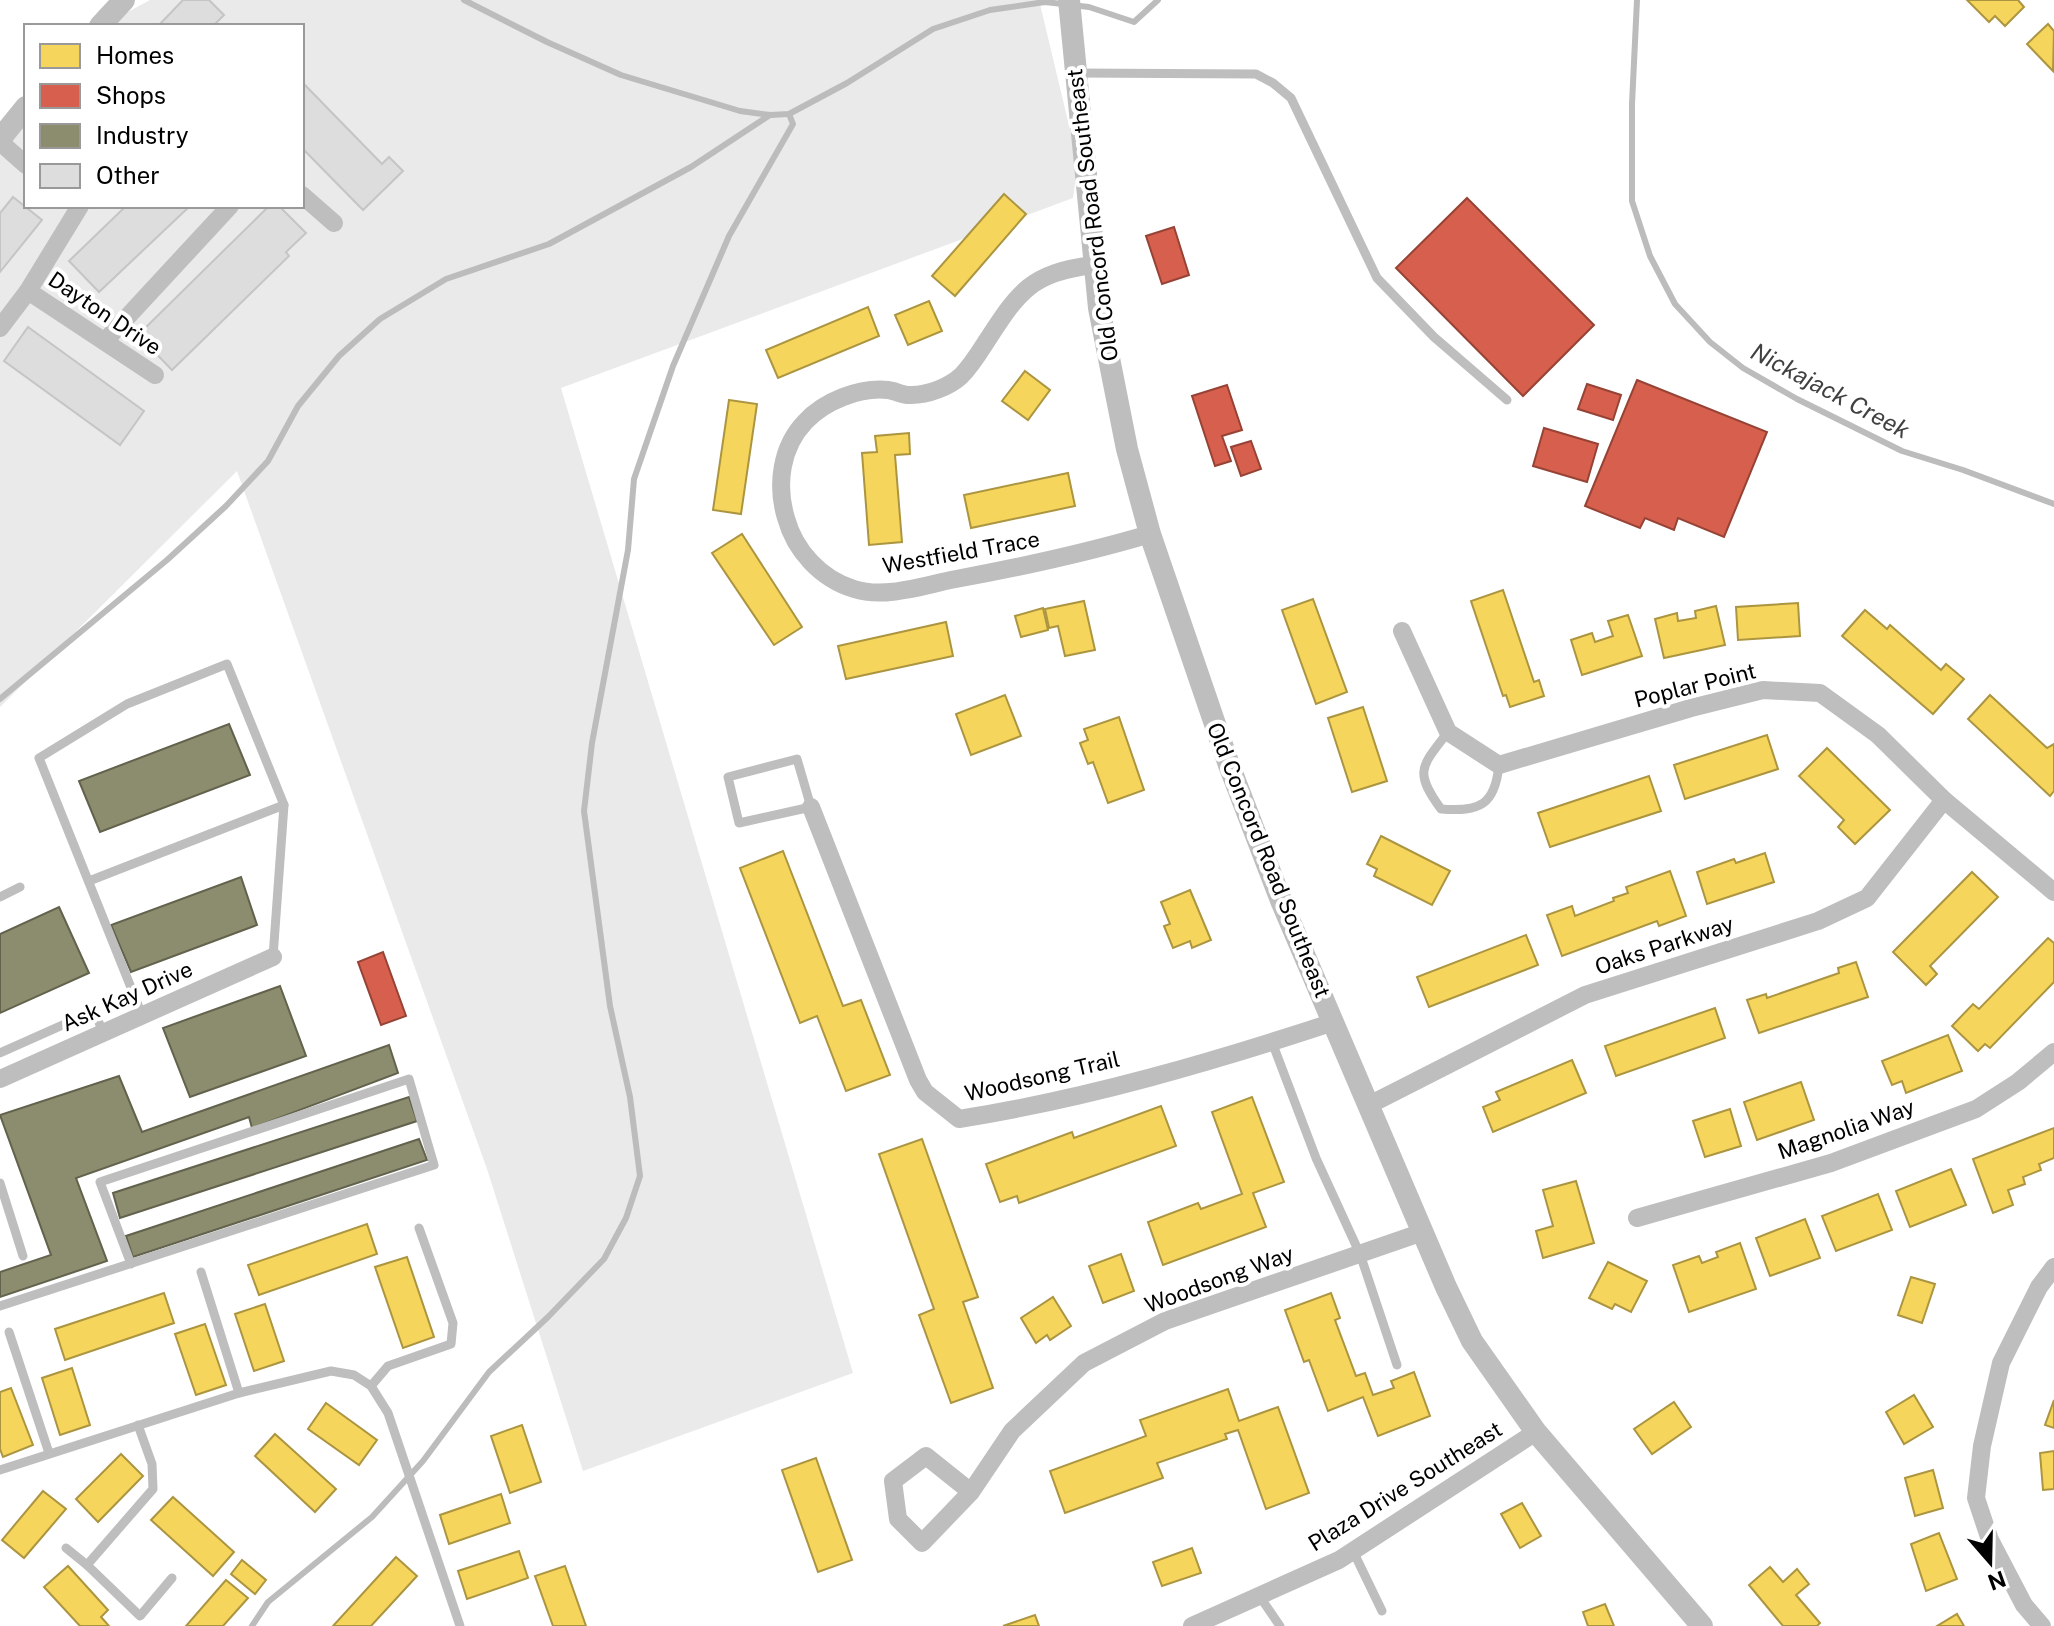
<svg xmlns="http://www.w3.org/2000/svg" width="2054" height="1626" font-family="'Public Sans',sans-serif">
	<rect width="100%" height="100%" fill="#fff"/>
	<polygon fill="#eaeaea" points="150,0 1039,0 1078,163 1073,198 561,388 853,1373 583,1471 487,1169 237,471 0,707 0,151 26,122 26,206 302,206 302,26 114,26 126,13"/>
	<g fill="#f6d55c" stroke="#ac9540" stroke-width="2">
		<polygon points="1967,0 2018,0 2024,7 2005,26 1995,16 1989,22"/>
		<polygon points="2048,24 2054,31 2053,71 2027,44"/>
		<polygon points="1004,194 1026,214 955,296 932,276"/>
		<polygon points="929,301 942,331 908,345 895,315"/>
		<polygon points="868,307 879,336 778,378 766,350"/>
		<polygon points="1025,371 1050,390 1028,420 1002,401"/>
		<polygon points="729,400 757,404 741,514 713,510"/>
		<polygon points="909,433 910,454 895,455 902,542 869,545 862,453 877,452 875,436"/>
		<polygon points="1068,473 1075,506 971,528 964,495"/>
		<polygon points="742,534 802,627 774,645 712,553"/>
		<polygon points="1503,590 1534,682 1539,680 1544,696 1510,707 1506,695 1503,696 1471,601"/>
		<polygon points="1313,599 1347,692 1316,704 1282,610"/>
		<polygon points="1084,601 1095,650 1065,656 1058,626 1049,628 1045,609"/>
		<polygon points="1798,603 1800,636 1738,640 1736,607"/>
		<polygon points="1716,606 1725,645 1664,658 1655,619 1677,613 1678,621 1696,618 1695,611"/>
		<polygon points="1043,608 1048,630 1021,637 1015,616"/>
		<polygon points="1865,610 1887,629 1890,625 1941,670 1946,664 1964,679 1933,714 1842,636"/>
		<polygon points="1628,615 1642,656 1582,675 1571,640 1592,633 1595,642 1613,636 1608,621"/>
		<polygon points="946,622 953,656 846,679 838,646"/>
		<polygon points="1005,695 1021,736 971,755 956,714"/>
		<polygon points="1990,695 2047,748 2054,744 2054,791 2050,796 1968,719"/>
		<polygon points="1363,707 1387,781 1352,792 1328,718"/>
		<polygon points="1119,717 1144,790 1108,803 1093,762 1088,764 1080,743 1088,740 1084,729"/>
		<polygon points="1767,735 1778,769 1685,799 1674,765"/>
		<polygon points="1827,748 1890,810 1855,844 1838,827 1844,820 1799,776"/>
		<polygon points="1649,776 1661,811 1550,847 1538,813"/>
		<polygon points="1381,836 1450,871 1432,905 1374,876 1377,869 1367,864"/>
		<polygon points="783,851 843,1006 861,1000 890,1075 846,1091 817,1016 800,1023 740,868"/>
		<polygon points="1765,853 1774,882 1707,904 1697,872 1734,859 1736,863"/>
		<polygon points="1670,871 1686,916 1659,926 1657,921 1562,956 1547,915 1572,906 1575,916 1614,901 1613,898 1628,893 1626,887"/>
		<polygon points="1972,872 1998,897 1930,966 1937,974 1926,985 1893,952"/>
		<polygon points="1190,890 1211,940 1192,948 1190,941 1173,948 1164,926 1170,924 1161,902"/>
		<polygon points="1526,935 1538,965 1429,1007 1417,977"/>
		<polygon points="2048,938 2054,943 2054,982 1990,1048 1985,1044 1978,1051 1952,1026 1973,1004 1979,1009"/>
		<polygon points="1856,962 1868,997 1759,1033 1747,1000 1766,994 1767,998 1839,973 1838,968"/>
		<polygon points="1715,1008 1725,1038 1616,1076 1605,1046"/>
		<polygon points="1948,1035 1962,1071 1906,1093 1902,1081 1892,1085 1882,1061"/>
		<polygon points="1572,1060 1586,1093 1493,1132 1483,1107 1500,1100 1496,1092"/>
		<polygon points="1801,1082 1814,1120 1757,1140 1744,1102"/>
		<polygon points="1252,1097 1284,1182 1253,1193 1266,1227 1163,1265 1148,1222 1198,1203 1201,1209 1242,1194 1212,1112"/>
		<polygon points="1161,1106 1176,1146 1019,1203 1017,1196 1000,1202 986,1164 1072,1132 1074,1138"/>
		<polygon points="1730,1109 1741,1146 1705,1157 1693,1121"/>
		<polygon points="2054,1128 2054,1158 2039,1164 2041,1170 2023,1177 2025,1184 2008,1190 2013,1205 1993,1213 1973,1159"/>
		<polygon points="922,1139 978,1297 963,1302 993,1388 951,1403 919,1315 934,1309 879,1154"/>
		<polygon points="1951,1169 1966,1205 1910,1227 1896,1191"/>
		<polygon points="1576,1181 1594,1243 1543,1258 1536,1231 1553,1226 1543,1190"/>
		<polygon points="1878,1194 1892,1230 1836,1251 1822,1216"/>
		<polygon points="1805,1219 1820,1258 1770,1276 1756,1238"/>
		<polygon points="367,1224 377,1254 259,1295 248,1265"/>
		<polygon points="1740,1243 1756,1289 1689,1312 1673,1265 1699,1256 1702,1263 1718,1257 1716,1252"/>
		<polygon points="1121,1254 1134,1291 1103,1303 1089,1266"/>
		<polygon points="407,1257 434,1337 403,1348 375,1267"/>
		<polygon points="1608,1262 1647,1281 1631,1312 1615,1304 1612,1309 1589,1298"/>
		<polygon points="1911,1277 1935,1284 1922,1323 1898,1315"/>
		<polygon points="164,1293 174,1323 65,1360 55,1329"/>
		<polygon points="1331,1293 1340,1318 1335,1320 1356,1376 1365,1373 1373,1395 1394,1388 1391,1381 1414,1372 1430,1416 1378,1436 1363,1397 1328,1411 1309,1360 1304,1362 1285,1310"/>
		<polygon points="1053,1297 1071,1326 1050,1340 1047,1335 1036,1343 1021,1318"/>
		<polygon points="265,1304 284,1361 254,1371 235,1314"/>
		<polygon points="205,1324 226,1385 196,1395 175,1334"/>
		<polygon points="72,1368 90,1425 60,1435 42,1378"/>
		<polygon points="11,1388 33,1445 3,1457 0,1449 0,1392"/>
		<polygon points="1228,1389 1239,1421 1278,1407 1309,1493 1266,1509 1238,1430 1225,1434 1227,1439 1157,1463 1163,1478 1065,1513 1050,1471 1146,1436 1140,1420"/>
		<polygon points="1914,1395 1933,1427 1904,1444 1886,1412"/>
		<polygon points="2054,1400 2054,1428 2045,1425"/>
		<polygon points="1674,1402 1691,1427 1652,1454 1634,1429"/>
		<polygon points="326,1403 377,1440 359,1465 308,1429"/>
		<polygon points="522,1425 541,1482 510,1493 491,1436"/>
		<polygon points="275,1434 336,1489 315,1512 255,1456"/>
		<polygon points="2054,1451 2054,1489 2043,1490 2040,1453"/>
		<polygon points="121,1454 143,1476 98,1522 76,1499"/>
		<polygon points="816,1458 852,1560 818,1572 782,1470"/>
		<polygon points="1933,1470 1943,1508 1915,1516 1905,1478"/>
		<polygon points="43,1491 66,1509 24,1558 2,1540"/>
		<polygon points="501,1494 510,1523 449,1544 440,1515"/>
		<polygon points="173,1497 234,1552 213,1576 151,1520"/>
		<polygon points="1522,1503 1541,1536 1520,1548 1501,1514"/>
		<polygon points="1939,1533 1957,1579 1926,1591 1911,1544"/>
		<polygon points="1192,1548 1201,1573 1162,1586 1153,1562"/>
		<polygon points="519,1551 528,1578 467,1599 458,1571"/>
		<polygon points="396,1557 417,1576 371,1626 333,1626"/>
		<polygon points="242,1560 266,1580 255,1594 231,1574"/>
		<polygon points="68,1566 108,1610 101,1617 109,1626 80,1626 44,1587"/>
		<polygon points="565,1566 586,1626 553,1626 535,1576"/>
		<polygon points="1770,1567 1783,1582 1797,1569 1809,1584 1796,1595 1820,1623 1817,1626 1783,1626 1749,1585"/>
		<polygon points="226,1580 248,1598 223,1626 186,1626"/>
		<polygon points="1605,1604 1614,1626 1588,1626 1583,1612"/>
		<polygon points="1957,1614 1964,1626 1937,1626"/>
		<polygon points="1035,1615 1039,1626 1003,1626"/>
	</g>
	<g fill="#d6604d" stroke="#964336" stroke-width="2">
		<polygon points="1467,198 1594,325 1523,396 1396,268"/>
		<polygon points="1174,227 1189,275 1162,284 1146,236"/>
		<polygon points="1637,380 1767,432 1724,537 1678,518 1674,530 1645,518 1640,528 1585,506"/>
		<polygon points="1587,384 1621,395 1613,420 1578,409"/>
		<polygon points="1227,385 1242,430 1222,436 1231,461 1215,466 1192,396"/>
		<polygon points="1544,428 1598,444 1587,482 1533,466"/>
		<polygon points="1251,441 1261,469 1241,476 1231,447"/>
		<polygon points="383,952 406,1016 381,1025 358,962"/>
	</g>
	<g fill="#8c8c6e" stroke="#62624d" stroke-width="2">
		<polygon points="229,724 250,775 100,832 79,781"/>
		<polygon points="241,877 257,925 131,972 111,925"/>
		<polygon points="59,907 89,973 0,1013 0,934"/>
		<polygon points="280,986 306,1056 190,1097 163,1028"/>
		<polygon points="389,1045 398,1073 252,1128 249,1117 76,1178 107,1261 0,1297 0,1272 51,1255 0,1115 119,1076 142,1132"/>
		<polygon points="409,1097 417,1121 120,1218 113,1193"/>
		<polygon points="419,1139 427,1160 133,1257 126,1236"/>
	</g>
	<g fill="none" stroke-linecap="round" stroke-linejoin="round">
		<g stroke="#bcbcbc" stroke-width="6">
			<polyline points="464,0 547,42 621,75 740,111 770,115 789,114 847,83 933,29 990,10 1045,2 1089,7 1134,22 1158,0"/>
			<polyline points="1637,0 1632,104 1632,201 1650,256 1675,304 1710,342 1743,368 1797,399 1902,451 1963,470 2054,504"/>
			<polyline points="0,699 167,560 226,506 268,461 298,406 339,356 380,319 446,279 549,244 691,167 770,115"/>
			<polyline points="252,1626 268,1602 372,1517 423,1461 489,1372 548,1317 604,1259 626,1218 640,1176 630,1097 610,1006 584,811 592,743 628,550 634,479 673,366 729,236 793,124 789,114"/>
		</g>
	</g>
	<g fill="#ddd" stroke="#c5c5c5" stroke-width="2">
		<polygon points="183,0 209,0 224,15 213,26 158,26"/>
		<polygon points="302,82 382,164 389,157 403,171 363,210 302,148"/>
		<polygon points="13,197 42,220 0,272 0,213"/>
		<polygon points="126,206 190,206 99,292 69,261"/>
		<polygon points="269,206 279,206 306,233 286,252 289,256 172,370 138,335"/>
		<polygon points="28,327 144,411 120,445 4,361"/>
	</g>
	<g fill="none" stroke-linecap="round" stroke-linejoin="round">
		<g stroke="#bebebe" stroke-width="9">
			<polyline points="1076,73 1256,74 1273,83 1291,98 1377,278 1434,337 1507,400"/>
			<path d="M 1448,732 C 1422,766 1413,771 1441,809 C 1480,812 1495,805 1499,765"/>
			<polygon points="797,759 811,807 739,823 728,777"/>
			<polyline points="89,881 284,805"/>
			<polyline points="0,897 20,887"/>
			<polyline points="142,1015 39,758 127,704 227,664 284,805 273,957"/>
			<polyline points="1272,1042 1316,1158 1360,1254 1397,1365"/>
			<polyline points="0,1053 94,1011 103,1032"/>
			<polyline points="0,1183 23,1256"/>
			<polyline points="201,1272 239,1393"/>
			<polyline points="0,1306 434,1165 409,1079 100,1182 131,1264"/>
			<polyline points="9,1332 49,1453"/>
			<polyline points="371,1386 388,1366 451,1344 453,1323 419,1228"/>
			<polyline points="138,1425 152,1464 153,1489 87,1565 140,1616 172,1578"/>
			<polyline points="0,1470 239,1393 331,1371 354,1375 371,1386 388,1413 460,1626"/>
			<polyline points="66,1548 87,1565"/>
			<polyline points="1353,1551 1382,1611"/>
			<polyline points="1260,1597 1280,1626"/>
		</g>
		<g stroke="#bebebe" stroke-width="18">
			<polyline points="0,142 26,165"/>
			<polyline points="302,195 334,223"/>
			<path d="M 1093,265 C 1031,273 1019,291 986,342 C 979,353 971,366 961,376 C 949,387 928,395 911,395 C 904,396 896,391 888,390 C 860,387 824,401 805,422 C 781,447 776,485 786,518 C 795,551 821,579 854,589 C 886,599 924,585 956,579 C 1021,567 1086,553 1150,534"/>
			<polyline points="28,291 155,375"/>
			<polyline points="0,328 28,291 80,206"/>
			<polyline points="105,341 230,206"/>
			<polyline points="1402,631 1448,732 1499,765 1691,708 1763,690 1820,693 1878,735 1944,800 2054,892"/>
			<path d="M 811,807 L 918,1080 L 925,1092 L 959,1119 C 1086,1099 1212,1062 1334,1022"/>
			<polyline points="0,1079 273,957"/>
			<polyline points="1369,1105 1585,995 1818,921 1867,898 1944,800"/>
			<polyline points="1637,1218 1831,1163 1976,1109 2018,1082 2054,1052"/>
			<polyline points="971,1492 926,1456 893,1481 898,1519 922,1543 971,1492 1012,1431 1084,1363 1165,1321 1423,1232"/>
			<polyline points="1192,1626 1339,1560 1536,1432"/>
			<polyline points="2042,1626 2024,1605 1990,1540 1976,1498 1982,1446 2001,1363 2039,1287 2054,1267"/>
		</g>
		<g stroke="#bebebe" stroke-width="22">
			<polyline points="1069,0 1099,308 1127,449 1150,534 1229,765 1282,903 1446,1287 1472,1341 1536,1432 1702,1626"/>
			<polyline points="100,26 124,0"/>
			<polyline points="0,139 26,107"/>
		</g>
	</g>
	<g text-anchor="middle" stroke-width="8" stroke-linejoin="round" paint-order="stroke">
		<g font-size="22" fill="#000" stroke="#fff">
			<text transform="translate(1092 215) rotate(-97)" y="8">Old Concord Road Southeast</text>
			<text transform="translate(105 313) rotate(34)" y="8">Dayton Drive</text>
			<text transform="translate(961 552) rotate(-10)" y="8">Westfield Trace</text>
			<text transform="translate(1695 685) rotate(-14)" y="8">Poplar Point</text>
			<text transform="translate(1269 860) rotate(68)" y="8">Old Concord Road Southeast</text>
			<text transform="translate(1664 945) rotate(-18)" y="8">Oaks Parkway</text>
			<text transform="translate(127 996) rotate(-24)" y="8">Ask Kay Drive</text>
			<text transform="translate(1042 1076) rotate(-13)" y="8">Woodsong Trail</text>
			<text transform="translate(1846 1129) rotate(-19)" y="8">Magnolia Way</text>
			<text transform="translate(1219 1279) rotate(-20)" y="8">Woodsong Way</text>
			<text transform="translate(1405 1486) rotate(-32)" y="8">Plaza Drive Southeast</text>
		</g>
		<g font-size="24" font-style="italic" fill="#414141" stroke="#fff">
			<text transform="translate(1830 391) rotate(28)" y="8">Nickajack Creek</text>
		</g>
	</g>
	<rect x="24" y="24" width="280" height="184" fill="#ffffff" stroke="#999999" stroke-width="2"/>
	<rect x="40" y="44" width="40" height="24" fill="#f6d55c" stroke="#999999" stroke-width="2"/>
	<text x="96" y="64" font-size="24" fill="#000000">Homes</text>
	<rect x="40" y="84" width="40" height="24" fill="#d6604d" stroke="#999999" stroke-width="2"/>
	<text x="96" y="104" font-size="24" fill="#000000">Shops</text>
	<rect x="40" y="124" width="40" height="24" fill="#8c8c6e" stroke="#999999" stroke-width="2"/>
	<text x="96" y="144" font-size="24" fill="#000000">Industry</text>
	<rect x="40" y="164" width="40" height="24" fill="#dddddd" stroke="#999999" stroke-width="2"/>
	<text x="96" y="184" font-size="24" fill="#000000">Other</text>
	<g transform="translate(1990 1562) rotate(160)" stroke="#ffffff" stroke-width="6" paint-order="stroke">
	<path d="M0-6L14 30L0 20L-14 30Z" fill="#000000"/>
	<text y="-12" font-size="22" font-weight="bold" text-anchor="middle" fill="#000000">N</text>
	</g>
</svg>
